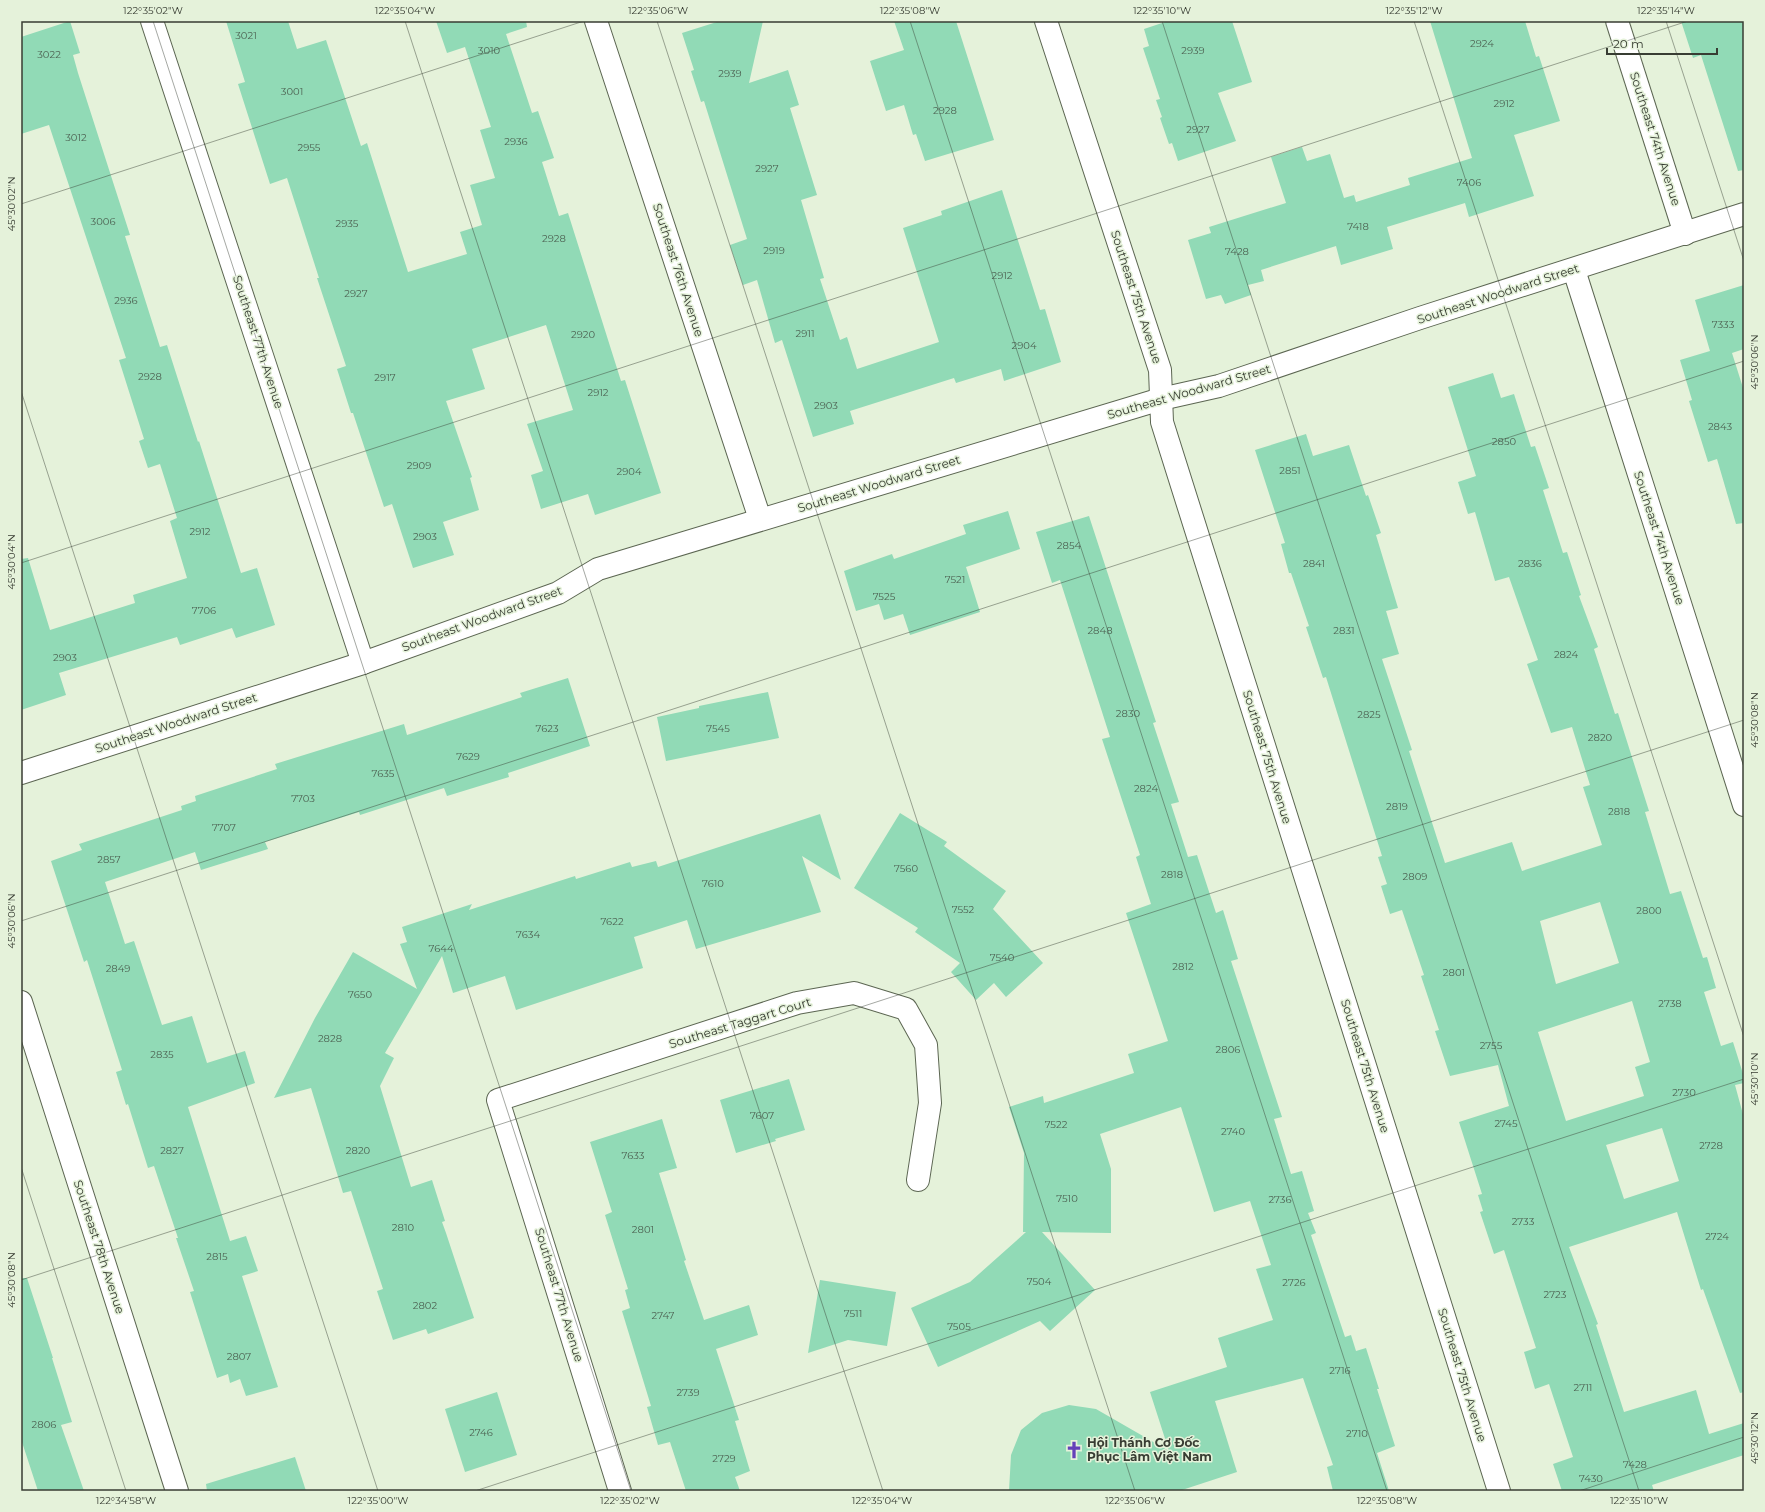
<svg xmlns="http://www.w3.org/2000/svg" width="1765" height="1512" font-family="Montserrat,sans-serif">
	<rect width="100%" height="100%" fill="#e5f2da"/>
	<g fill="#91dab6" fill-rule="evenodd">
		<polygon points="70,21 80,53 73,55 78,73 130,235 125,236 160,347 167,345 198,442 199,441 241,573 257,568 275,625 236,638 232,628 180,645 177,637 59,673 66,695 21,710 21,559 28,558 50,630 135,603 133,595 187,578 170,521 177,518 160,464 148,468 139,441 144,439 119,360 126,358 49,125 21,134 21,37"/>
		<polygon points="226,21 288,21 297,49 326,40 361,146 367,143 408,272 467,254 460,232 482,225 470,185 495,178 480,130 491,127 465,47 447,53 436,21 526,21 527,27 506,34 532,113 538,111 554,158 542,162 559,216 568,213 621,381 625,380 661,493 595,515 588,494 541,509 531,475 543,471 527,424 573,410 546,325 472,349 485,389 446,401 472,477 470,478 479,510 443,522 454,555 413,568 392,504 384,507 353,413 351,413 337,369 346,366 317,278 319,278 287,178 270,184 238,84 245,82"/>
		<polygon points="720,21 763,21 749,83 788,70 799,105 790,108 817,195 801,200 824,278 820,279 840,340 847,337 857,369 939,342 903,228 942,215 941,211 1002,190 1040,310 1045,309 1061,362 1004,381 1001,369 956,383 954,378 850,411 854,424 813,437 782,340 775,343 757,280 743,285 730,245 747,239 704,101 701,102 691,71 694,70 682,33"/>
		<polygon points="894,21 956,21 994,140 925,161 916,134 913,135 904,105 886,111 870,61 904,50"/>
		<polygon points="1168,21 1232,21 1252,82 1218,93 1236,141 1178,161 1172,143 1169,144 1160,118 1162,117 1156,100 1160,99 1143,48 1149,46 1144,29"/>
		<polygon points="1430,21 1525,21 1536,57 1539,56 1560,121 1514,135 1534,196 1469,217 1465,203 1387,227 1393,249 1341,265 1336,246 1261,270 1264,281 1248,285 1251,295 1225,304 1221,295 1206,299 1188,240 1211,233 1209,227 1286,203 1271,157 1302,147 1307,161 1330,154 1344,198 1354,195 1356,202 1410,185 1408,178 1472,158"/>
		<polygon points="1681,21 1744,21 1744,170 1738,171 1701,55 1693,58"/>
		<polygon points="1744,285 1744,349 1732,353 1744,391 1744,523 1736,524 1717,459 1708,462 1689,401 1692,400 1680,360 1710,351 1695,300"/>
		<path d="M 1493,373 L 1501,398 L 1514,394 L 1531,447 L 1535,446 L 1549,488 L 1543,490 L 1563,553 L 1567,552 L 1581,595 L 1579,596 L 1598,647 L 1594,649 L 1615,714 L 1618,713 L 1649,811 L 1645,812 L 1670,894 L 1681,891 L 1703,958 L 1707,957 L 1716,988 L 1704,992 L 1721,1046 L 1733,1042 L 1744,1077 L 1744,1083 L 1735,1085 L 1744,1118 L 1744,1392 L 1740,1393 L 1703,1289 L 1701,1290 L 1677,1212 L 1569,1247 L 1598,1324 L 1596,1325 L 1624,1412 L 1696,1390 L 1709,1434 L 1744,1423 L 1744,1455 L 1652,1485 L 1654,1491 L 1562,1491 L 1553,1464 L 1573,1457 L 1549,1384 L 1535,1389 L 1524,1352 L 1536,1348 L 1504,1250 L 1494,1254 L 1480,1212 L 1483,1211 L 1478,1195 L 1482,1194 L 1459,1122 L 1509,1106 L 1498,1065 L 1450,1076 L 1435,1031 L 1439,1030 L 1421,976 L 1424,975 L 1402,910 L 1390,914 L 1381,886 L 1387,884 L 1378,857 L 1382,856 L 1326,677 L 1323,678 L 1306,627 L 1309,626 L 1291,573 L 1289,573 L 1281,544 L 1285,543 L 1255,450 L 1306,434 L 1313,456 L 1349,445 L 1366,496 L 1368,495 L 1381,533 L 1376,535 L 1398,608 L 1386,611 L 1399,654 L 1382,659 L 1412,750 L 1409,751 L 1445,863 L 1512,842 L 1522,871 L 1602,845 L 1583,787 L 1590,785 L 1572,727 L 1551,733 L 1527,664 L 1538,660 L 1509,577 L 1495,581 L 1475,512 L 1468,514 L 1458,482 L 1476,476 L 1448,387 ZM 1600,902 L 1619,963 L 1556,984 L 1540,921 ZM 1632,1001 L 1650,1062 L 1635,1067 L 1644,1096 L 1566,1121 L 1538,1032 ZM 1662,1128 L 1679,1181 L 1624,1199 L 1606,1145 Z"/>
		<polygon points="1008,511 1020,549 966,567 980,612 910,635 903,614 884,620 879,604 856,611 844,571 892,554 894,559 966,534 963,525"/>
		<polygon points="1089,516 1156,722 1153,723 1179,802 1171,804 1188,857 1197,855 1216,913 1223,910 1238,959 1231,961 1282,1117 1274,1119 1291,1174 1302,1171 1314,1211 1308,1213 1316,1233 1311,1235 1345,1337 1351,1335 1356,1351 1366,1348 1379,1389 1377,1389 1395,1446 1377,1453 1389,1491 1333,1491 1327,1467 1333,1465 1303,1378 1215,1401 1237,1472 1179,1491 1009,1491 1011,1455 1021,1430 1042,1413 1069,1405 1096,1409 1169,1451 1150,1392 1227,1367 1218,1338 1273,1320 1256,1269 1271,1265 1250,1201 1214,1212 1181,1107 1100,1134 1111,1169 1111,1233 1042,1232 1095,1290 1050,1331 1040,1321 938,1367 911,1308 970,1282 1026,1232 1023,1232 1024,1153 1009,1107 1043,1096 1044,1103 1134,1073 1128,1054 1168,1041 1126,913 1151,904 1136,857 1140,855 1102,739 1110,737 1060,580 1052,583 1036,532"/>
		<polygon points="568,678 590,746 508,773 509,777 447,796 444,788 360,815 359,812 265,842 268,849 201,870 195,852 105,882 125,944 134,941 162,1025 192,1016 207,1063 245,1051 255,1083 188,1107 230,1241 246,1236 258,1271 242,1276 278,1387 246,1396 240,1379 230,1383 228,1374 217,1378 190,1292 194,1291 176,1238 178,1238 154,1166 148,1168 128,1104 126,1105 116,1072 122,1070 87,960 84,962 51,861 82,850 79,844 182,810 181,806 196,801 195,796 277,769 275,764 404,724 407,735 522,697 520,693"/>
		<polygon points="768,692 779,738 666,761 657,717 699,708 699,706"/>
		<polygon points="900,813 947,842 944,846 1006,891 993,909 1043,963 1006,997 994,983 976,1000 951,972 960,963 915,932 918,928 854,888"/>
		<polygon points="820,814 841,880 802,856 821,912 696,949 687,920 634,937 643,968 516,1010 505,976 453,993 442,956 385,1053 394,1058 380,1086 411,1187 432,1180 445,1221 442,1222 446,1233 474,1318 428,1334 426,1329 393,1340 377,1291 383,1289 351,1191 343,1193 311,1088 274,1098 315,1018 353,952 417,989 400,944 407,942 402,927 472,904 469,910 575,876 576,879 630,862 632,867 656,861 658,867"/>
		<polygon points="789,1079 805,1130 775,1139 776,1141 736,1153 720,1100"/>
		<polygon points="662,1119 677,1168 659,1173 686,1260 684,1261 704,1320 749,1305 758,1335 716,1349 739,1420 735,1421 750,1471 735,1477 740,1491 686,1491 670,1442 658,1445 647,1407 651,1406 622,1311 630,1308 625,1290 628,1289 605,1215 612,1212 590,1142"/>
		<polygon points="21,1278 27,1278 53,1358 52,1358 72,1422 61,1425 84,1491 38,1491 21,1439"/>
		<polygon points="820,1280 896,1292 887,1346 848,1340 808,1353"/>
		<polygon points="497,1392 517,1455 465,1472 445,1409"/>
		<polygon points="295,1457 306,1491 207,1491 206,1484"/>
	</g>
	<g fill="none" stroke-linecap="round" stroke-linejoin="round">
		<g stroke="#5c6652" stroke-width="24">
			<g id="minor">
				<polyline points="152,21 363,663"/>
				<polyline points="596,21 760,519"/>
				<polyline points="1046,21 1160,370 1162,422 1499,1491"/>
				<polyline points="1617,21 1685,234"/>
				<polyline points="1574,270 1744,805"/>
				<polyline points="21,773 363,663 558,593 598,569 1161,399 1219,386 1420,318 1744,214"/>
				<polyline points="21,1002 177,1491"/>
				<polyline points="620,1491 498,1100 797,1003 854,993 906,1009 926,1045 930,1103 918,1180"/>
			</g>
		</g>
		<use href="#minor" stroke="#fff" stroke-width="22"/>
	</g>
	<path fill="none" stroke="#383d33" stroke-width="1" stroke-opacity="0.45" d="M 153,21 L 631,1491M 405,21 L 883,1491M 657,21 L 1135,1491M 910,21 L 1387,1491M 1162,21 L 1639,1491M 1414,21 L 1744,1037M 1666,21 L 1744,261M 21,204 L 584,21M 21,391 L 378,1491M 21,563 L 1688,21M 21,921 L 1744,361M 21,1167 L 126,1491M 21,1280 L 1744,720M 475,1491 L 1744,1079M 1579,1491 L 1744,1437"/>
	<defs>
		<g id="church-bare" transform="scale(1.38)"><path d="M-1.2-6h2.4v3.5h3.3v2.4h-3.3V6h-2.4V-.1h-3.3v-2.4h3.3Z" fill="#6441b9" stroke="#e5f2da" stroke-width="2.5" paint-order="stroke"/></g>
	</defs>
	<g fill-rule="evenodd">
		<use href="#church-bare" x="1074" y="1450"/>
	</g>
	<g text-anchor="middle" stroke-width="3" stroke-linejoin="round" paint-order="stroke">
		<g font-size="10" fill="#4e6454">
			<text x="246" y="39">3021</text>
			<text x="1482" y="47">2924</text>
			<text x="489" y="54">3010</text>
			<text x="1193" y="54">2939</text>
			<text x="49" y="58">3022</text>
			<text x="730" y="77">2939</text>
			<text x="292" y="95">3001</text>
			<text x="1504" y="107">2912</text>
			<text x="945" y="114">2928</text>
			<text x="1198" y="133">2927</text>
			<text x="76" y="141">3012</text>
			<text x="516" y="145">2936</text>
			<text x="309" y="151">2955</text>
			<text x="767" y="172">2927</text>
			<text x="1469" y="186">7406</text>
			<text x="103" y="225">3006</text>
			<text x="347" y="227">2935</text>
			<text x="1358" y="230">7418</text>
			<text x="554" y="242">2928</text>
			<text x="774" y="254">2919</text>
			<text x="1237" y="255">7428</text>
			<text x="1002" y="279">2912</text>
			<text x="356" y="297">2927</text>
			<text x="126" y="304">2936</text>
			<text x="1723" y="328">7333</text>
			<text x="805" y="337">2911</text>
			<text x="583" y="338">2920</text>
			<text x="1024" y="349">2904</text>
			<text x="150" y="380">2928</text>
			<text x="385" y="381">2917</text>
			<text x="598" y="396">2912</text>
			<text x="826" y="409">2903</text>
			<text x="1720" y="430">2843</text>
			<text x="1504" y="445">2850</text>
			<text x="419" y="469">2909</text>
			<text x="1290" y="474">2851</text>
			<text x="629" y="475">2904</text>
			<text x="200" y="535">2912</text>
			<text x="425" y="540">2903</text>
			<text x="1069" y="549">2854</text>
			<text x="1314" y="567">2841</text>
			<text x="1530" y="567">2836</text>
			<text x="955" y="583">7521</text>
			<text x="884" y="600">7525</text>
			<text x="204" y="614">7706</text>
			<text x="1100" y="634">2848</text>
			<text x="1344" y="634">2831</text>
			<text x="1566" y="658">2824</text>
			<text x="65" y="661">2903</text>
			<text x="1128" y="717">2830</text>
			<text x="1369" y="718">2825</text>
			<text x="547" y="732">7623</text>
			<text x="718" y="732">7545</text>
			<text x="1600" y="741">2820</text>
			<text x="468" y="760">7629</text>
			<text x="383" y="777">7635</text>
			<text x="1146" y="792">2824</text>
			<text x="303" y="802">7703</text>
			<text x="1397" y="810">2819</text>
			<text x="1619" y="815">2818</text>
			<text x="224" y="831">7707</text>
			<text x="109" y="863">2857</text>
			<text x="906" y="872">7560</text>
			<text x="1172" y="878">2818</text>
			<text x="1415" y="880">2809</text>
			<text x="713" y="887">7610</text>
			<text x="963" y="913">7552</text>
			<text x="1649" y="914">2800</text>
			<text x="612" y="925">7622</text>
			<text x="528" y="938">7634</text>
			<text x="441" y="952">7644</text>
			<text x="1002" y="961">7540</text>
			<text x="1183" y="970">2812</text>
			<text x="118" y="972">2849</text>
			<text x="1454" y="976">2801</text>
			<text x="360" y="998">7650</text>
			<text x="1670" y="1007">2738</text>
			<text x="330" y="1042">2828</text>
			<text x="1491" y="1049">2755</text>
			<text x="1228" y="1053">2806</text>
			<text x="162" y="1058">2835</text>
			<text x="1684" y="1096">2730</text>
			<text x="762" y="1119">7607</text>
			<text x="1506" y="1127">2745</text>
			<text x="1056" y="1128">7522</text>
			<text x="1233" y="1135">2740</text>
			<text x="1711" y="1149">2728</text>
			<text x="172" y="1154">2827</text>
			<text x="358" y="1154">2820</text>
			<text x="633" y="1159">7633</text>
			<text x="1067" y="1202">7510</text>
			<text x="1280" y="1203">2736</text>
			<text x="1523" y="1225">2733</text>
			<text x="403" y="1231">2810</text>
			<text x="643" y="1233">2801</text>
			<text x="1717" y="1240">2724</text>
			<text x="217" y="1260">2815</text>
			<text x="1039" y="1285">7504</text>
			<text x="1294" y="1286">2726</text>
			<text x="1555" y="1298">2723</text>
			<text x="425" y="1309">2802</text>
			<text x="853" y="1317">7511</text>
			<text x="663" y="1319">2747</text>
			<text x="959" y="1330">7505</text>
			<text x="239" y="1360">2807</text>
			<text x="1340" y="1374">2716</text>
			<text x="1583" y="1391">2711</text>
			<text x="688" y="1396">2739</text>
			<text x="44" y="1428">2806</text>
			<text x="481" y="1436">2746</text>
			<text x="1357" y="1437">2710</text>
			<text x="724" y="1462">2729</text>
			<text x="1635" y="1468">7428</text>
			<text x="1591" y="1482">7430</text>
		</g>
		<g font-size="12" fill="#383d33" stroke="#e5f2da">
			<text transform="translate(1655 139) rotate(72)" y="4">Southeast 74th Avenue</text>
			<text transform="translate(678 270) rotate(72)" y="4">Southeast 76th Avenue</text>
			<text transform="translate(1498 294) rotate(-18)" y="4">Southeast Woodward Street</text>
			<text transform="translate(1136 297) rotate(72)" y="4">Southeast 75th Avenue</text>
			<text transform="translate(258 342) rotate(72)" y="4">Southeast 77th Avenue</text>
			<text transform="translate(1189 392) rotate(-16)" y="4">Southeast Woodward Street</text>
			<text transform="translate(879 484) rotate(-17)" y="4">Southeast Woodward Street</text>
			<text transform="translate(1659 538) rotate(72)" y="4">Southeast 74th Avenue</text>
			<text transform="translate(482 619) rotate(-20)" y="4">Southeast Woodward Street</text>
			<text transform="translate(176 723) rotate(-18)" y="4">Southeast Woodward Street</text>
			<text transform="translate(1267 757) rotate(73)" y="4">Southeast 75th Avenue</text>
			<text transform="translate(740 1023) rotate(-17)" y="4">Southeast Taggart Court</text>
			<text transform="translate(1365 1066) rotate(73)" y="4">Southeast 75th Avenue</text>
			<text transform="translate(99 1247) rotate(72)" y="4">Southeast 78th Avenue</text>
			<text transform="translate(559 1295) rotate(73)" y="4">Southeast 77th Avenue</text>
			<text transform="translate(1462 1375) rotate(73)" y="4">Southeast 75th Avenue</text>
		</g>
		<g font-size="12" font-weight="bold" fill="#383d33" stroke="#e5f2da" text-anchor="start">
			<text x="1087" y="1447">Hội Thánh Cơ Đốc<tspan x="1087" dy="14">Phục Lâm Việt Nam</tspan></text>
		</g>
	</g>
	<rect width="1765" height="1512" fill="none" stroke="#e5f2da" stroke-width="44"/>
	<path d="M1607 48v6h110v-6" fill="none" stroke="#383d33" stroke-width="2"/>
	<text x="1613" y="48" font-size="12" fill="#383d33" stroke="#e5f2da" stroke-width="3" paint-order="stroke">20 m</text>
	<rect x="22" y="22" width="1721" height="1468" fill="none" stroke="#383d33" stroke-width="1.5"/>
	<g font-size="10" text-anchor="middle" fill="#383d33">
		<text x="153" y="14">122°35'02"W</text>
		<text x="405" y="14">122°35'04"W</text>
		<text x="658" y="14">122°35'06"W</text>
		<text x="910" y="14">122°35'08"W</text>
		<text x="1162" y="14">122°35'10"W</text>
		<text x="1414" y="14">122°35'12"W</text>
		<text x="1666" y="14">122°35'14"W</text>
		<text transform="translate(11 204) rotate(-90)" y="4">45°30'02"N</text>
		<text transform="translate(1754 362) rotate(-90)" y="4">45°30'06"N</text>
		<text transform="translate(11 562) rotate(-90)" y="4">45°30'04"N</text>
		<text transform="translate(1754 720) rotate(-90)" y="4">45°30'08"N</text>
		<text transform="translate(11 921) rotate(-90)" y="4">45°30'06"N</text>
		<text transform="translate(1754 1079) rotate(-90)" y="4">45°30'10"N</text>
		<text transform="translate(11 1280) rotate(-90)" y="4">45°30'08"N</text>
		<text transform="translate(1754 1438) rotate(-90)" y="4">45°30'12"N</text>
		<text x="126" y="1504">122°34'58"W</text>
		<text x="378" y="1504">122°35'00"W</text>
		<text x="630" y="1504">122°35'02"W</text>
		<text x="882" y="1504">122°35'04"W</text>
		<text x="1135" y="1504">122°35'06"W</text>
		<text x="1387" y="1504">122°35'08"W</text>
		<text x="1639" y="1504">122°35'10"W</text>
	</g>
</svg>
